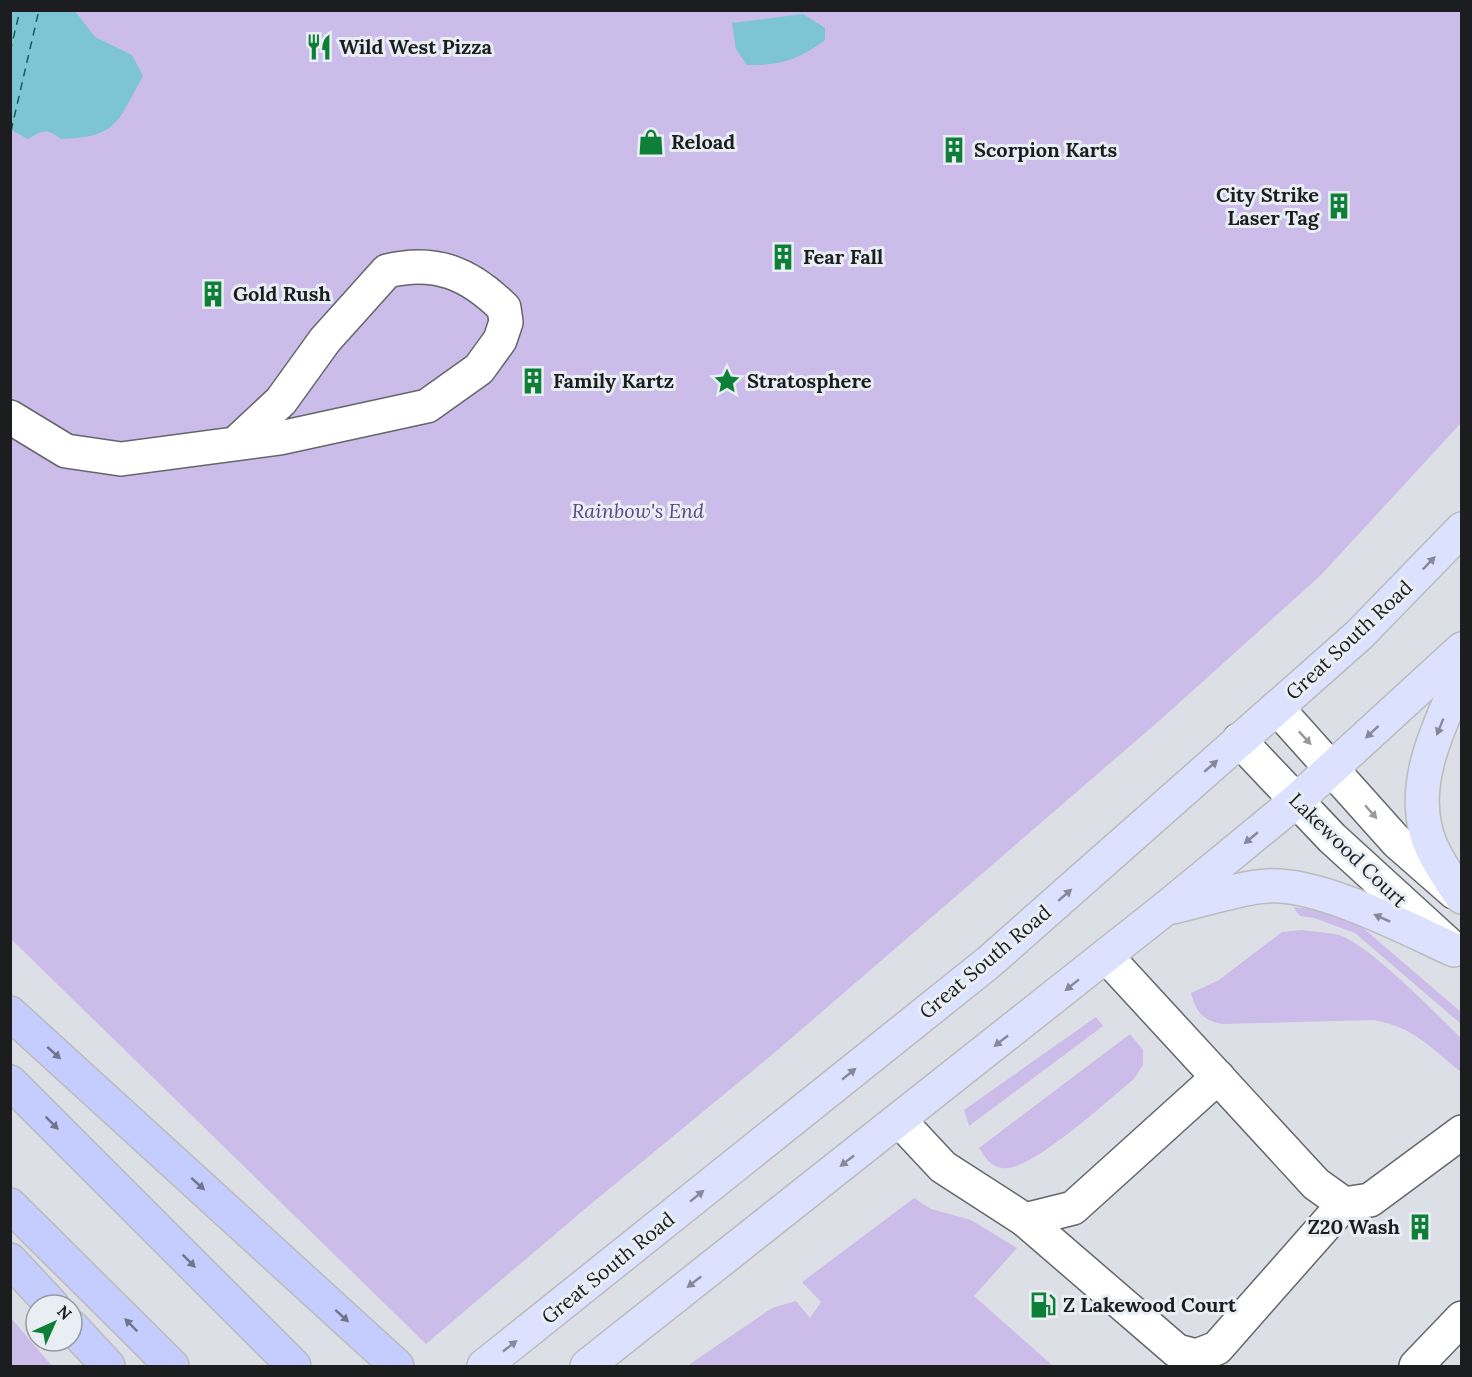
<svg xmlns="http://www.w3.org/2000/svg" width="1472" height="1377" font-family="Lora,serif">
	<rect width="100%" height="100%" fill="#dce0e6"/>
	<g fill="#cbbcea">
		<polygon points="10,11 1461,11 1461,423 1321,575 1159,721 773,1054 586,1208 426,1344 11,939"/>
		<polygon points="1293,907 1332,912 1363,928 1461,1012 1461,1024 1355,933 1314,918 1300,916"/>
		<path d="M 1302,930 C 1314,932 1328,932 1339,935 C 1371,946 1435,1013 1461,1038 L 1461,1072 C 1429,1047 1416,1028 1374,1020 L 1222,1024 C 1202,1020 1196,1012 1191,993 L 1219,980 L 1282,932 Z"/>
		<polygon points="1096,1017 1103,1026 969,1126 964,1110"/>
		<path d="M 1130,1034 L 1143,1050 L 1143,1065 L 1134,1079 C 1109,1099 1030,1173 1002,1168 C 990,1166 985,1157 979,1148 Z"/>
		<polygon points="914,1198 931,1209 971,1220 1017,1248 974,1296 1053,1366 687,1366 772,1308 796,1301 810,1318 821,1302 802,1282"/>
		<polygon points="11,1318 52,1366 11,1366"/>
	</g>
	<g fill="#7dc5d5">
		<path d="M 11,10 L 75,11 L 95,37 L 132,55 L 143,76 C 117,122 119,137 61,139 C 47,128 43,130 28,139 L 11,130 Z"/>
		<path d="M 803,14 L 825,28 L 825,40 C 799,60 778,66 747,65 L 736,49 L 732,23 Z"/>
	</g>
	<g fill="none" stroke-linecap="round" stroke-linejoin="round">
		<g stroke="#1b5864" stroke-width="1.5" stroke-dasharray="8 6" stroke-linecap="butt">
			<polyline points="10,52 20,10"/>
			<polyline points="11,131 39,10"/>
		</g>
		<g stroke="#63666b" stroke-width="36">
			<g id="minor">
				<path d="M 10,417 L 66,451 L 121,459 L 280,438 L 427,406 L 479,369 L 500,340 L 506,322 L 504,308 C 470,274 436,259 387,271 L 325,340 L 281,401 L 235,444"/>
				<polyline points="1277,708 1397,842 1454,892"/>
				<polyline points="1239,740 1332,838 1447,943"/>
				<polyline points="1107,957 1316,1184 1344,1204 1370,1200 1462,1132"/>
				<polyline points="899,1120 943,1167 1025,1220 1073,1208 1218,1077"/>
				<polyline points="1025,1220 1177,1351 1196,1356 1217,1348 1344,1204"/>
				<polyline points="1416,1366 1462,1318"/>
			</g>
		</g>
		<g stroke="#bbbbbc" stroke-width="36">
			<g id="major">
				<path d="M 1462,673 C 1442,721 1413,774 1425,827 C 1430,852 1448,876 1462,897"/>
				<path d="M 1173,907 C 1200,901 1242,887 1268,886 C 1320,883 1406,928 1454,950"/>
				<polyline points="484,1366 989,962 1359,635 1462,529"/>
				<polyline points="587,1366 1166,908 1296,801 1462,649"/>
			</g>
		</g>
		<g stroke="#bbbbbc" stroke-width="36">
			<g id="highway">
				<polyline points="10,1013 397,1366"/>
				<polyline points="10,1082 294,1366"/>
				<polyline points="10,1205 172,1366"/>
				<polyline points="10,1260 52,1305"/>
				<polyline points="72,1327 108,1366"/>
			</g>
		</g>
		<use href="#minor" stroke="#fff" stroke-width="33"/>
		<use href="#major" stroke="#dce1fe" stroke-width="33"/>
		<use href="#highway" stroke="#c5cdfe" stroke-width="33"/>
	</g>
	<defs><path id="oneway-solid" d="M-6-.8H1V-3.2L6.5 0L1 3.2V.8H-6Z" transform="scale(1.5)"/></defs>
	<g fill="#85899a">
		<use href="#oneway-solid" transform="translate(1429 563) rotate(-46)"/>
		<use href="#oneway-solid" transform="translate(1440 727) rotate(112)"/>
		<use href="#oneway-solid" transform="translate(1372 732) rotate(137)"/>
		<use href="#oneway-solid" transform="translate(1211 766) rotate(-41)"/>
		<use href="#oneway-solid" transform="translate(1251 838) rotate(140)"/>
		<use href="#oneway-solid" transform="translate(1065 895) rotate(-41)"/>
		<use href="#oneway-solid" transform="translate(1382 918) rotate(-156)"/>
		<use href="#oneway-solid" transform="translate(1072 985) rotate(141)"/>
		<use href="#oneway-solid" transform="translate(1001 1041) rotate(142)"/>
		<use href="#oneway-solid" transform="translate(849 1074) rotate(-39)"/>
		<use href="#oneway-solid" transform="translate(847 1161) rotate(142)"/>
		<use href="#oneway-solid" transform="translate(697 1196) rotate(-39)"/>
		<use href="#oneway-solid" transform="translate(694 1282) rotate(142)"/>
		<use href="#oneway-solid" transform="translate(510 1346) rotate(-38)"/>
	</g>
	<g fill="#98999a">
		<use href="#oneway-solid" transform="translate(1305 738) rotate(47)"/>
		<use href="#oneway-solid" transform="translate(1371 812) rotate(49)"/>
	</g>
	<g fill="#70758e">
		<use href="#oneway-solid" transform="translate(54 1053) rotate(42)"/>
		<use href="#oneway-solid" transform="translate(52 1123) rotate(45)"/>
		<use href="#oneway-solid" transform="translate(198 1184) rotate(42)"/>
		<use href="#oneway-solid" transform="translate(189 1261) rotate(45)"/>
		<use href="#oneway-solid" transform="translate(342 1316) rotate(42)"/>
		<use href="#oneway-solid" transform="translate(131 1325) rotate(-135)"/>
	</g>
	<defs>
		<g id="restaurant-bare" transform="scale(2.07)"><path d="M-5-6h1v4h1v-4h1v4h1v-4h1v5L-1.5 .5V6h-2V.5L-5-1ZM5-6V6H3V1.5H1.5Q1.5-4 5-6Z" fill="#0e7f36" stroke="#e9eef4" stroke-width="2.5" paint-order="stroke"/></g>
		<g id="shop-bare" transform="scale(2.07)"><path d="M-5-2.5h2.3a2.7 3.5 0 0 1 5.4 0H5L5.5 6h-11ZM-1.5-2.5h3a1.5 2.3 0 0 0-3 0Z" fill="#0e7f36" stroke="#e9eef4" stroke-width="2.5" paint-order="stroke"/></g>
		<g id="building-bare" transform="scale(2.07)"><path d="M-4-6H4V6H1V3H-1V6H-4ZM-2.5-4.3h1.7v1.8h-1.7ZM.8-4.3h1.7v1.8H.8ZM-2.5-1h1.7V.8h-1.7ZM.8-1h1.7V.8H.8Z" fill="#0e7f36" stroke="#e9eef4" stroke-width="2.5" paint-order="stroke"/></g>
		<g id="sight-bare" transform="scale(2.07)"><path d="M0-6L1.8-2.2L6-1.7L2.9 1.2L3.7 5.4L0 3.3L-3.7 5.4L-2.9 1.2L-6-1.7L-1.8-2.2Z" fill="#0e7f36" stroke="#e9eef4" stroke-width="2.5" paint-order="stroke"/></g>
		<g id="fuel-bare" transform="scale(2.07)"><path d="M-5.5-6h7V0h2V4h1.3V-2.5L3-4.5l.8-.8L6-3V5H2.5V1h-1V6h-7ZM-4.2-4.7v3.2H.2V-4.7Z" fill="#0e7f36" stroke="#e9eef4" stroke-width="2.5" paint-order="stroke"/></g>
	</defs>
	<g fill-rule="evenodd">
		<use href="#restaurant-bare" x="319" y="47"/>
		<use href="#shop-bare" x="651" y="142"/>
		<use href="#building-bare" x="954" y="150"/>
		<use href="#building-bare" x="1339" y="206"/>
		<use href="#building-bare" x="783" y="257"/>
		<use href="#building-bare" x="213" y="294"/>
		<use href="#building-bare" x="533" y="381"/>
		<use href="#sight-bare" x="727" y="381"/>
		<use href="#building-bare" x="1420" y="1227"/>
		<use href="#fuel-bare" x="1043" y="1305"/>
	</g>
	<g text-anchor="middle" stroke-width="6" stroke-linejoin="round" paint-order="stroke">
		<g font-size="20" font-weight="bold" fill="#1b1d1f" stroke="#e9eef4" text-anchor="start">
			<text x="339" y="54">Wild West Pizza</text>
			<text x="671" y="149">Reload</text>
			<text x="974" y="157">Scorpion Karts</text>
			<text x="1319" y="202" text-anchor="end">City Strike<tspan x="1319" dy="23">Laser Tag</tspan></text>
			<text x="803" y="264">Fear Fall</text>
			<text x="233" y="301">Gold Rush</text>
			<text x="553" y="388">Family Kartz</text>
			<text x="747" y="388">Stratosphere</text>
			<text x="1400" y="1234" text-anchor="end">Z20 Wash</text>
			<text x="1063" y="1312">Z Lakewood Court</text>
		</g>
		<g font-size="20" font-style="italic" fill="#5d4485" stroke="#e9eef4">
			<text x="638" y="518">Rainbow's End</text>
		</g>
		<g font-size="20" fill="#1b1d1f" stroke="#e9eef4">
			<text transform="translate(1349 640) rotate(-43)" y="7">Great South Road</text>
			<text transform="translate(1348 850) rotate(44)" y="7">Lakewood Court</text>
			<text transform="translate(985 962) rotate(-40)" y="7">Great South Road</text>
			<text transform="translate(608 1268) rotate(-39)" y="7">Great South Road</text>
		</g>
	</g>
	<rect width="1472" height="1377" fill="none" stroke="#1b1d1f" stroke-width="24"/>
	<g transform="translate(54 1323) rotate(45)"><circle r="28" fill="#e9eef4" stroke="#979a9f" stroke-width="1.5"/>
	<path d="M0-4.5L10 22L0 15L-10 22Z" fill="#0e7f36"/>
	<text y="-9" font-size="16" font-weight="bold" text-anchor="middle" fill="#1b1d1f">N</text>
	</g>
</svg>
